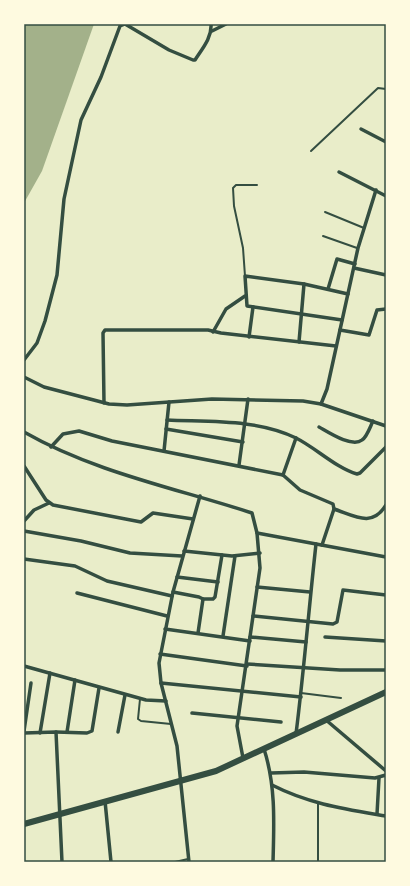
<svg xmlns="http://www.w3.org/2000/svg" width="410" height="886" font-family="Overpass,sans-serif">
	<rect width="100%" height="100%" fill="#e9edc9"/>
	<polygon fill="#a3b18a" points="24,24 94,24 42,171 24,203"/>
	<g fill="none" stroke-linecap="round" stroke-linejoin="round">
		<g stroke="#344e41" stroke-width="2">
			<polyline points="311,151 378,88 386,89"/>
			<polyline points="325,212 364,228"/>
			<polyline points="323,236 357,248"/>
			<polyline points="245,276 243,248 234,206 233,188 236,185 257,185"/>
			<polyline points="301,693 341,698"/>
			<polyline points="140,699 138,719 141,721 171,724"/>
			<polyline points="318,804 318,862"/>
			<polyline points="175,862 188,859"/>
		</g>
		<g stroke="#344e41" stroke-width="3.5">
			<polyline points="212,31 226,24"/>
			<polyline points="361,129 386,142"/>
			<polyline points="339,172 386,196"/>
			<polyline points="354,268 386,275"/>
			<polyline points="328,289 337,259 355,264"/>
			<polyline points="342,320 247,306 245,276 304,284 348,294"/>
			<polyline points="340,330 369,335 377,310 386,309"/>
			<polyline points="213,332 226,309 245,296"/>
			<polyline points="249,337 253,307"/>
			<polyline points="299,342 304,284"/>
			<path d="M 24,360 L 37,343 L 45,321 L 57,275 L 64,199 L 81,120 L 101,77 L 120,26 L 125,24 L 169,50 L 193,60 L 195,60 C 202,49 212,38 211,24"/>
			<polyline points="24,377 44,387 109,404 127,405 212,399 303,401 321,404 386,426"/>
			<polyline points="104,403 103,333 105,330 208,330 221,333 336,346"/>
			<polyline points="321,404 327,389 358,248 376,190"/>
			<path d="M 167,420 C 210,422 257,419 296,438 C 316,448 336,468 357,474 L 360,473 L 386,447"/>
			<path d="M 319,427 C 328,432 352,448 362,440 C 367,437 370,427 373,421"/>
			<polyline points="166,429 243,442"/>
			<path d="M 24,432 C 94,472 175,488 252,513 L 257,533 L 386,557"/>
			<polyline points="51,447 63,434 79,431 112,441 283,475 300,490 333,504 334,509 322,545"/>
			<polyline points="164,451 169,402"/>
			<polyline points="239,465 248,399"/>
			<polyline points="24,466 46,500 53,505 141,522 153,513 193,519"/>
			<polyline points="283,475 296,438"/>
			<path d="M 334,509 C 355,516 372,528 386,505"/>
			<polyline points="24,521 34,510 49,503"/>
			<polyline points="24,531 81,541 130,553 182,556"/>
			<polyline points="184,551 232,556 260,553"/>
			<polyline points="24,559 75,566 107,581 172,596"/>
			<polyline points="177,577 218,582"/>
			<polyline points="257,587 310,592"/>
			<polyline points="173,592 199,597 203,599 198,633"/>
			<polyline points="77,593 167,616"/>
			<polyline points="203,599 213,599 215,597 222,555"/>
			<polyline points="253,616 333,624 337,622 343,590 386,595"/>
			<polyline points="165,629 250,641"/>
			<polyline points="223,636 235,556"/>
			<polyline points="250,637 306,642"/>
			<polyline points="325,637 386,641"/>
			<polyline points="160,654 247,666"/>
			<polyline points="247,664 340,670 386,670"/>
			<polyline points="24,666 146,700 166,701"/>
			<polyline points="161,683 301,697"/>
			<polyline points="192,713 281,722"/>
			<polyline points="326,720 386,771"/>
			<polyline points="24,731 31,683"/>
			<polyline points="56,732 87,733 92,731 99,688"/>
			<polyline points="67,732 75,680"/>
			<polyline points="118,732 125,695"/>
			<polyline points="24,733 56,732 62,862"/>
			<polyline points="40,733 50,673"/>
			<path d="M 296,734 C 304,670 309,607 316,544"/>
			<path d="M 264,749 C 276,786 274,824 273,862"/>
			<polyline points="243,758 237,726 260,568 257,533"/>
			<polyline points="271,773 304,772 375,778 386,775"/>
			<path d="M 272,785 C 309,804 345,809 386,816"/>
			<polyline points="105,801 111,862"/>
			<polyline points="377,814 379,778"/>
			<polyline points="189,862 177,746 161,683 159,663 173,592 200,496"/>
		</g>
		<polyline stroke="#344e41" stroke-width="6" points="24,824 216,771 386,692"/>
	</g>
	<rect width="410" height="886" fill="none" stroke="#fefae0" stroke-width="50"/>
	<rect x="25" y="25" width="360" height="836" fill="none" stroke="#344e41" stroke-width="1.5"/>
</svg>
